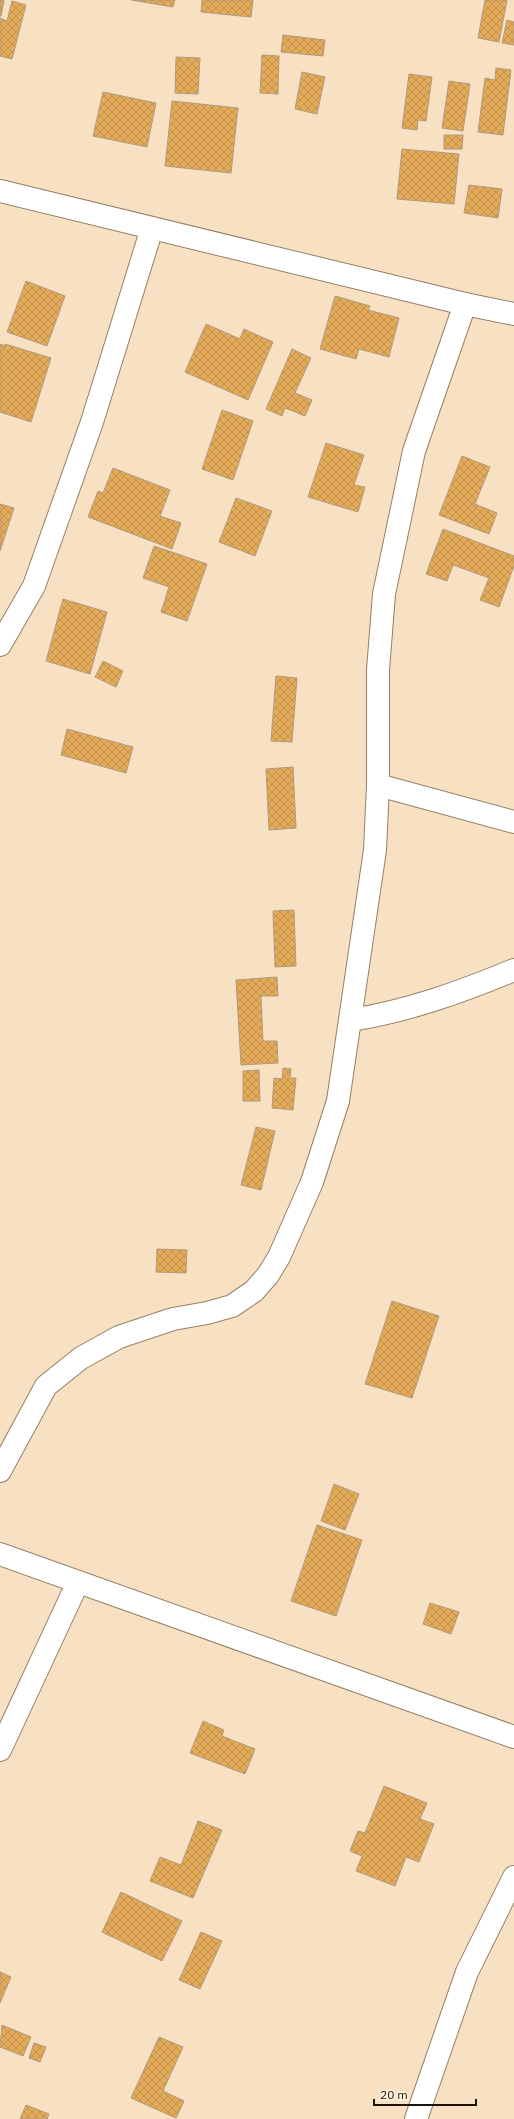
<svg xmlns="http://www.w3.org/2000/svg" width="514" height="2119" font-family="'IBM Plex Sans',sans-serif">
	<defs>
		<pattern id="building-cross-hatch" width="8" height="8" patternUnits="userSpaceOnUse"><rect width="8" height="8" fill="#e3aa5a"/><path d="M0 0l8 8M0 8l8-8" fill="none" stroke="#c2914d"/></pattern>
	</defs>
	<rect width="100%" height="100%" fill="#f8e0c3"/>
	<g fill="url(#building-cross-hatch)" stroke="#b09a7e">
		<polygon points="0,0 4,0 1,16 0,16"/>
		<polygon points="131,0 175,0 173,7"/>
		<polygon points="202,0 253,0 251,17 201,12"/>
		<polygon points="485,0 507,0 499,42 478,38"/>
		<polygon points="12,1 26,5 12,59 0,56 0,18 7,21"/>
		<polygon points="507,20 514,22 514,45 502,43"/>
		<polygon points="283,35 325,40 323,56 281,52"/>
		<polygon points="262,55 279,56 278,94 260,93"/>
		<polygon points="176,57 200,58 198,94 175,93"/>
		<polygon points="496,68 511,70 503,135 478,132 485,78 495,80"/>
		<polygon points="302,72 325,77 317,114 295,109"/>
		<polygon points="409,74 432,77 426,121 418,120 417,130 402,128"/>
		<polygon points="449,81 470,84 463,131 442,128"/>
		<polygon points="103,92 156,103 147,147 93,136"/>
		<polygon points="172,101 238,108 231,173 165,166"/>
		<polygon points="444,135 463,135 462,149 444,149"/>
		<polygon points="402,149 459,154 454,204 397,199"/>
		<polygon points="469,185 502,189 498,218 464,213"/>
		<polygon points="26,281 65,296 47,346 7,332"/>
		<polygon points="335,296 370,306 368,310 399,318 389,357 359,349 356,359 320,349"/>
		<polygon points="206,324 240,339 244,329 273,342 248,400 185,372"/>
		<polygon points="0,344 5,346 5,344 51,358 31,422 0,412"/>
		<polygon points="292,349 311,358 295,393 312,400 305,416 285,408 282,416 266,409"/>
		<polygon points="222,410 253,421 233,480 202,469"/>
		<polygon points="326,443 364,455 354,485 365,487 358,512 308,497"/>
		<polygon points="462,456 490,467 475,504 497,513 489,534 439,515"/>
		<polygon points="113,468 170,490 160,516 181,523 172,549 88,517 98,491 103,493"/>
		<polygon points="236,498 272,511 255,556 219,542"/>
		<polygon points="0,504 14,508 0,551"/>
		<polygon points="443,529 514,556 514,566 499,607 480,600 489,578 453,565 447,581 426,574"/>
		<polygon points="154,546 207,564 187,621 161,612 169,587 143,578"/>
		<polygon points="63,599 107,612 90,674 46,661"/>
		<polygon points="103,661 123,671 116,687 95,677"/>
		<polygon points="276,676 297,678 292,742 271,741"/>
		<polygon points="67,729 133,747 126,773 61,755"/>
		<polygon points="293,767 296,828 269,830 266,769"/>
		<polygon points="294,910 296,966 275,967 273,911"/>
		<polygon points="277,977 278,996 261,996 263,1041 277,1041 278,1063 241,1065 236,980"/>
		<polygon points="283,1068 291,1069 290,1078 296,1078 293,1110 272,1108 274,1078 282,1079"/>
		<polygon points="259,1070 260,1101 243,1101 243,1071"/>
		<polygon points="256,1127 275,1131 261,1190 241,1185"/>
		<polygon points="157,1249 187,1250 186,1273 156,1272"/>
		<polygon points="392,1301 439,1316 412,1398 365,1384"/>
		<polygon points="334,1484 359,1494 345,1530 321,1521"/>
		<polygon points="317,1525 362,1540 336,1616 291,1601"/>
		<polygon points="430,1603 459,1612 451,1634 423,1624"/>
		<polygon points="203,1721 224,1730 222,1736 255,1749 245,1774 190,1753"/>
		<polygon points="384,1786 427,1803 420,1819 434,1824 419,1862 406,1857 395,1886 356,1871 362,1856 350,1851 358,1831 365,1833"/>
		<polygon points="198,1821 222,1830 193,1898 150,1881 160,1857 181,1865"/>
		<polygon points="121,1892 182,1921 162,1961 102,1932"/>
		<polygon points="201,1932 222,1941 200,1989 179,1980"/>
		<polygon points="0,1972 11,1977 0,2003"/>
		<polygon points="2,2025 31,2037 23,2056 0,2047"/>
		<polygon points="159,2037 183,2047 163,2091 184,2101 176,2118 131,2098"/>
		<polygon points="34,2043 46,2047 40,2062 29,2058"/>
		<polygon points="26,2105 49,2114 47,2119 20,2119"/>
	</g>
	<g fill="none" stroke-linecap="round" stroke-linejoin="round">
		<g stroke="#958065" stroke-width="24">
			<g id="minor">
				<polyline points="0,191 465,304 514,314"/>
				<polyline points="0,645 34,586 92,422 152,228"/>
				<polyline points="378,785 514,822"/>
				<path d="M 351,1020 C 408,1011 461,992 514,970"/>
				<polyline points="0,1471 46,1386 81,1358 119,1337 173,1319 207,1313 232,1306 254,1291 268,1275 279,1257 312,1182 338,1101 375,850 378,785 378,670 384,594 414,451 465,304"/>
				<polyline points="0,1554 514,1737"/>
				<polyline points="0,1750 78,1582"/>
				<polyline points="416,2119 467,1972 514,1877"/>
			</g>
		</g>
		<use href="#minor" stroke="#fff" stroke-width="22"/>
	</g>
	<path d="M374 2099v6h102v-6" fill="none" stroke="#1c140a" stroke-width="2"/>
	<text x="380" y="2099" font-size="12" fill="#1c140a" stroke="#fdefdd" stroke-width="3" paint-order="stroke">20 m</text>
</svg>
